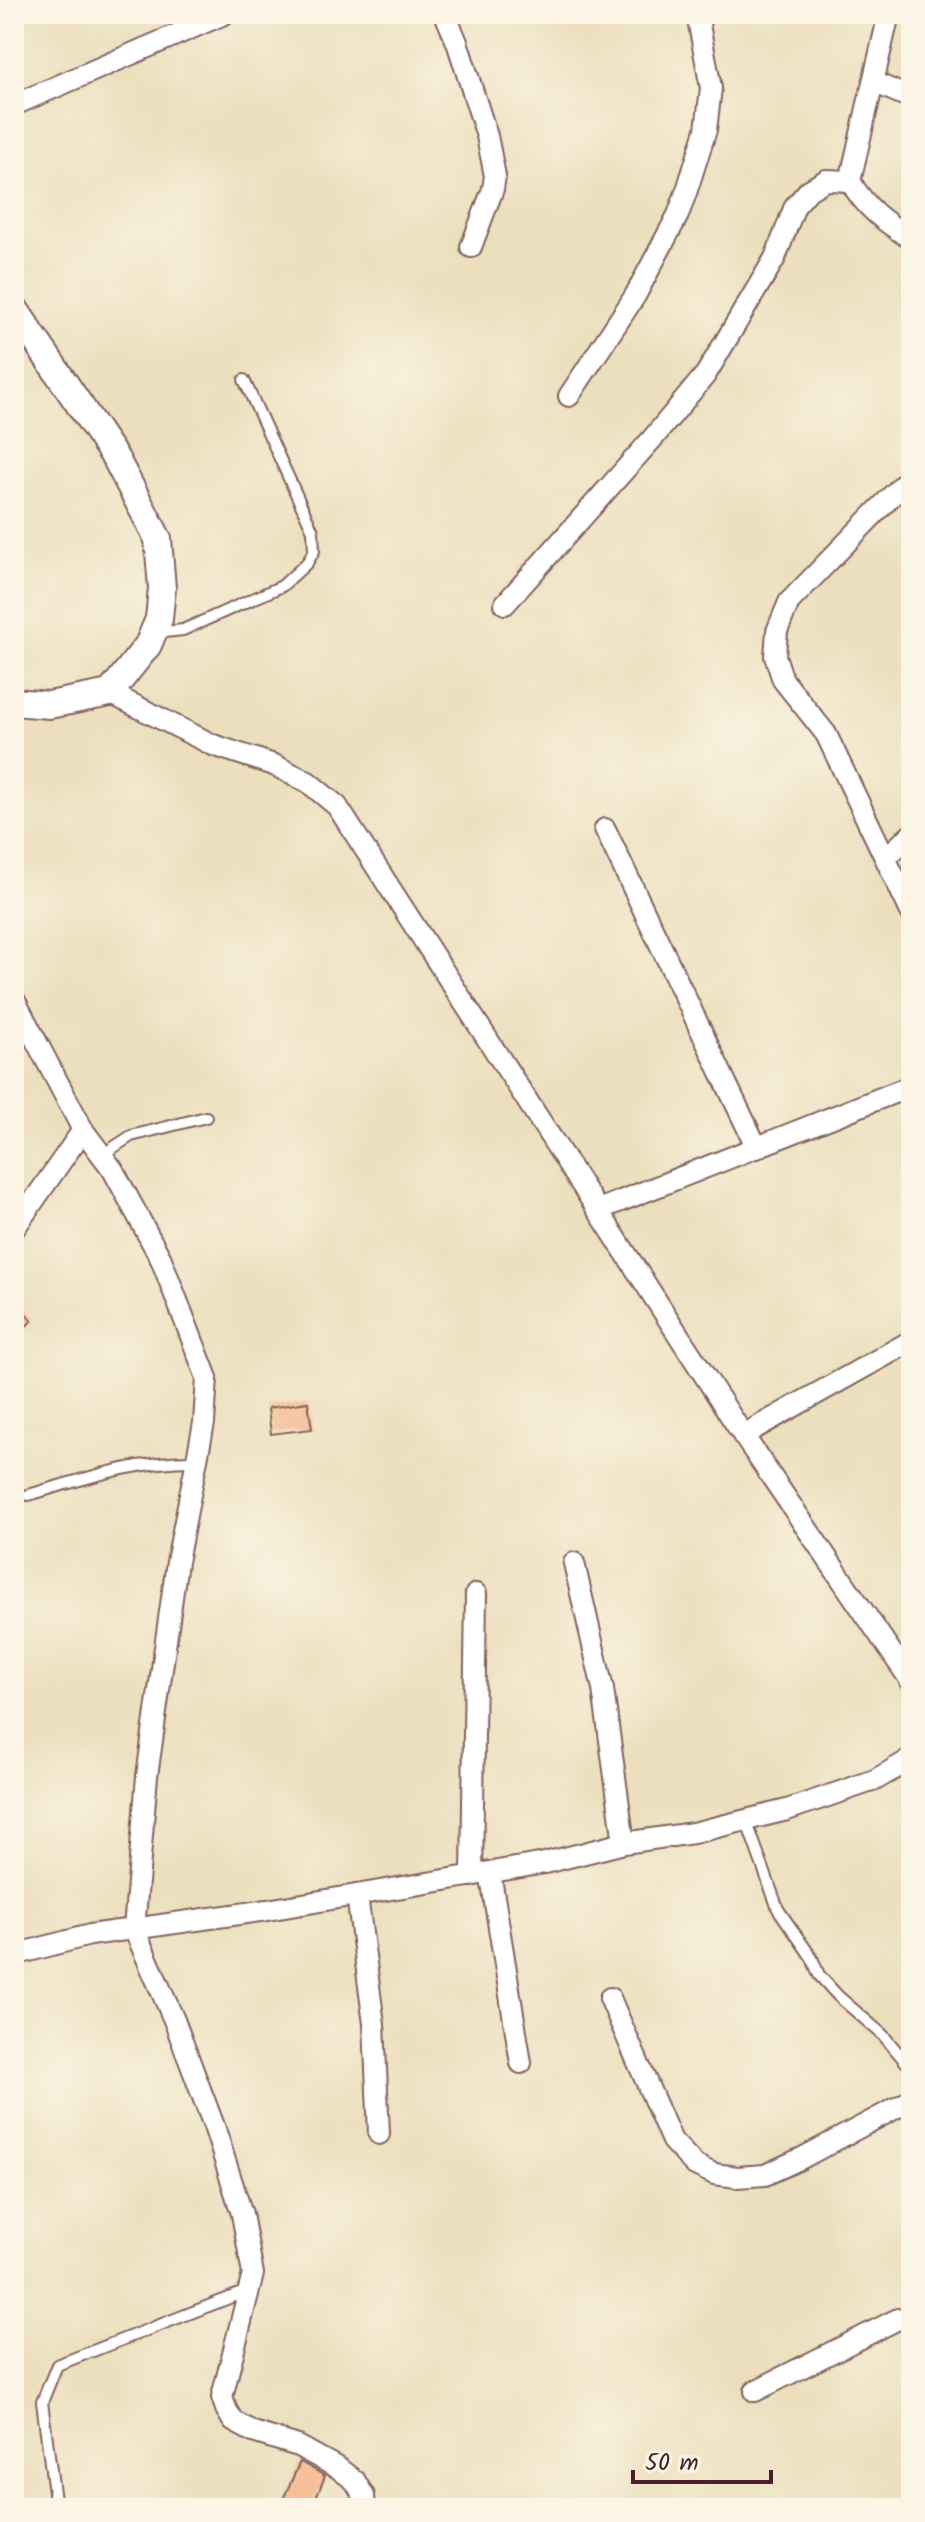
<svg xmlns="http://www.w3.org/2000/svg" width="925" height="2522" font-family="Kalam,sans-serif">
	<rect width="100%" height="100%" fill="#fcf5e5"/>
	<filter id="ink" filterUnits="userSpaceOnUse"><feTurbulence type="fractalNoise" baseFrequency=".0125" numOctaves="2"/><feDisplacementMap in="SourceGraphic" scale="16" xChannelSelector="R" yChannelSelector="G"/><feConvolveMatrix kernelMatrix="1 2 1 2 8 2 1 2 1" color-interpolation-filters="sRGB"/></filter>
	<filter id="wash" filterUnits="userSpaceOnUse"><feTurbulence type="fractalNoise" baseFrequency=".006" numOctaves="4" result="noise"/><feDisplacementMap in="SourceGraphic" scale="32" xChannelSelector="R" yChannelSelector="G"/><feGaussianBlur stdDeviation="1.8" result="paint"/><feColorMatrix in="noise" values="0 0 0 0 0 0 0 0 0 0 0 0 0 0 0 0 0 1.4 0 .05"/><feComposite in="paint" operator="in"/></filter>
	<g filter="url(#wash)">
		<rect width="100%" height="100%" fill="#ebdfbd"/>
		<g id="blocks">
			<g fill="#f4af84">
				<polygon points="14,1300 32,1321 14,1337"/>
				<polygon points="308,1402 312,1429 271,1434 268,1408"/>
				<polygon points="300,2462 325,2476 312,2508 279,2508"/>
			</g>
		</g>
	</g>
	<g filter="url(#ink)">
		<use href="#blocks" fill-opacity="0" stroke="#82625e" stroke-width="2"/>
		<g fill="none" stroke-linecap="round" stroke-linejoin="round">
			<g stroke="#82625e" stroke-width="14">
				<g id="lane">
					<polyline points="155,633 183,630 282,586 307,563 314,551 313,531 244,380"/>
					<polyline points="102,1155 131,1136 206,1117"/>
					<path d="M 28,1495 C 84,1479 138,1460 196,1461"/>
					<polyline points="746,1820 778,1909 812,1958 819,1975 838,1996 883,2035 911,2068"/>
					<polyline points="56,2508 42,2402 57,2365 247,2291"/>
				</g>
			</g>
			<g stroke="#82625e" stroke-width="24">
				<g id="street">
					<polyline points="445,14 457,42 487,136 495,176 493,189 471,247"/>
					<path d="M 889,14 L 850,181 C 867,210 884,221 911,239"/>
					<polyline points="873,82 911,98"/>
					<polyline points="14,105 224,14"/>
					<polyline points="569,396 635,296 678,215 687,190 706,130 711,88 697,14"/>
					<polyline points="911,476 789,602 777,631 775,656 783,680 826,734 911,912"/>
					<polyline points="505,604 653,438 706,374 775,258 795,206 809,190 826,180 850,181"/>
					<polyline points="110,693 213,745 274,765 308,782 337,806 743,1435 911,1681"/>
					<polyline points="605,829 757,1148"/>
					<polyline points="886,857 911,835"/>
					<polyline points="14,999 83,1130 113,1170 161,1259 207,1378 204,1423 177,1562 147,1776 134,1929 174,2020 214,2126 242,2214 253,2274 222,2397 226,2409 233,2421 253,2432 298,2446 338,2468 355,2481 364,2496 365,2508"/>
					<polyline points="598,1210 911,1086"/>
					<polyline points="14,1229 83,1130"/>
					<polyline points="743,1435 911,1341"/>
					<polyline points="574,1563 603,1689 624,1843"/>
					<polyline points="490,1872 521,2063"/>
					<polyline points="472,1876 476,1594"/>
					<polyline points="357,1895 374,2024 379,2134"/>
					<polyline points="14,1955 90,1935 267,1910 439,1881 545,1863 624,1843 693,1833 787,1810 875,1780 911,1759"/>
					<polyline points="610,1998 672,2141 695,2165 714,2174 737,2177 765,2175 802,2158 911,2100"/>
					<polyline points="755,2391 898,2319 911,2318"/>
				</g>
			</g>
			<g stroke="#82625e" stroke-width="30">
				<polyline id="secondary" points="14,308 116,459 158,539 162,588 159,619 148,645 110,693 49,705 14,702"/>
			</g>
			<use href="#lane" stroke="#fff" stroke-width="10"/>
			<use href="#street" stroke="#fff" stroke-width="20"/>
			<use href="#secondary" stroke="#fff" stroke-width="26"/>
		</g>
	</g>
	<rect width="925" height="2522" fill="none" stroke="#fcf5e5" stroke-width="48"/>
	<path d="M633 2470v12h138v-12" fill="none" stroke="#4a1f2b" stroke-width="4"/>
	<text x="645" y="2470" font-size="24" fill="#4a1f2b" stroke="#fcf5e5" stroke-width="6" paint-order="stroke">50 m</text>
</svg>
